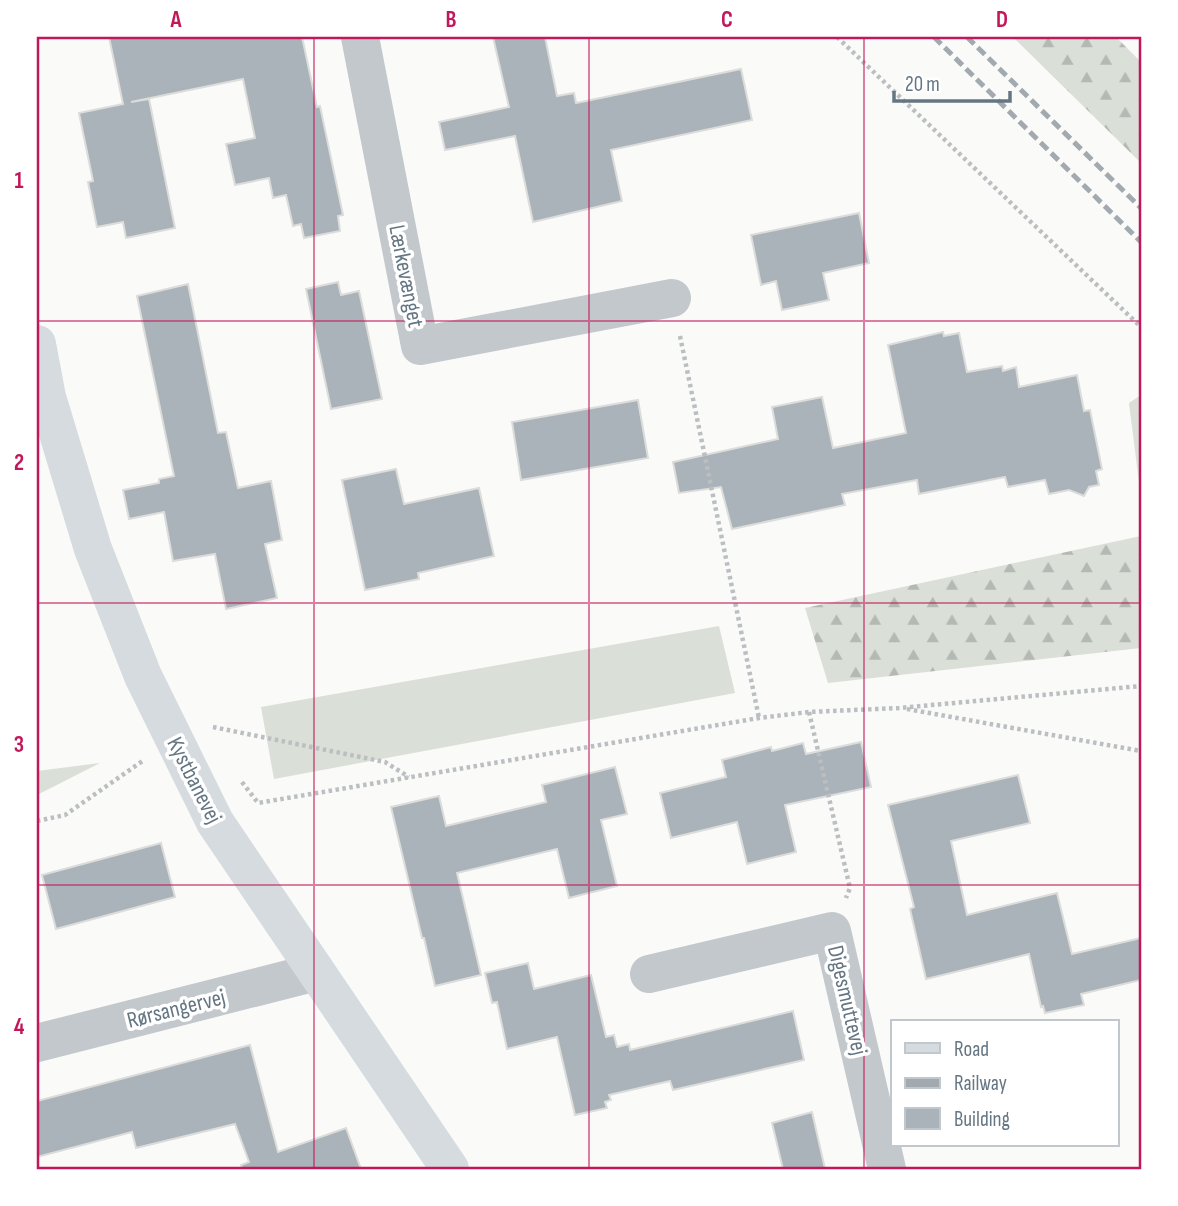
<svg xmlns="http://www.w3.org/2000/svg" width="1178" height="1206" font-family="'Sofia Sans Condensed',sans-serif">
	<defs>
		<pattern id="forest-firs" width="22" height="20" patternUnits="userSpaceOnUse" patternTransform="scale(1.75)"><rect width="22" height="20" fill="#dadfd7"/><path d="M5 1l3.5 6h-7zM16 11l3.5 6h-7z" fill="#b4b9b4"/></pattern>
	</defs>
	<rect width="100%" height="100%" fill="#fafaf8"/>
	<g fill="#dadfd7">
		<polygon points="719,626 735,693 274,779 261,707"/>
		<polygon points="100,763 37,795 37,771"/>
	</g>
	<g fill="url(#forest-firs)">
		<polygon points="1013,37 1116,37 1141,62 1141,163"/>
		<polygon points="1141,395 1141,498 1129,403"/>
		<polygon points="1141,536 1141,648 828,683 805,608"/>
	</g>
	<g fill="#aab3b9" stroke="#dcdcda" stroke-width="2">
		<polygon points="109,37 302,37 317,107 320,106 343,215 338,216 340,231 304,238 301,224 293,226 286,195 273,198 269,178 235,185 226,144 255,138 243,79 131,102 149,99 175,228 126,238 123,222 97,227 88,182 93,181 79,113 123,104"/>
		<polygon points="493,37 545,37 557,96 574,93 576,103 741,69 752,120 611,150 622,201 533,222 515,136 445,150 439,122 509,107"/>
		<polygon points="859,213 869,263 823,273 829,300 782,310 776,281 761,285 751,235"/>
		<polygon points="338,282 341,295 359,291 382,399 331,409 306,289"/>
		<polygon points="188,284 218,433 226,432 238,488 271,481 282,540 265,544 277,598 226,609 215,554 173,561 164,512 129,519 123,490 159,483 159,479 174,476 137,296"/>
		<polygon points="943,332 944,336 959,333 967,372 1002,366 1003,371 1016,367 1019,387 1077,375 1084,411 1090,410 1102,469 1096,471 1099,485 1089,487 1084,496 1069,490 1049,494 1045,480 1008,487 1005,477 919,494 917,480 842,494 845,505 732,529 721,487 679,493 673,462 778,439 772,407 822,397 833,448 906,433 888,345"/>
		<polygon points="638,400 648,458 521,480 512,422"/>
		<polygon points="396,469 404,504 479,488 494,556 418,573 419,579 365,590 342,480"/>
		<polygon points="861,742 871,787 785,805 796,852 747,864 737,822 671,838 660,793 726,777 722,760 771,747 772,751 803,743 806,754"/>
		<polygon points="615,767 627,814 601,820 617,886 569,898 557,849 457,873 481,975 435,986 424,938 422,938 391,807 439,796 446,826 546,802 542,785"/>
		<polygon points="1018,775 1030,823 951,841 967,915 1057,893 1072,954 1141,938 1141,980 1081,994 1084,1005 1045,1013 1043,1006 1041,1007 1029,954 926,979 910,909 914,907 888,805"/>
		<polygon points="161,843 175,897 56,929 42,875"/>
		<polygon points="528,963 534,989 591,975 606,1037 614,1035 617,1047 629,1044 630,1050 793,1011 804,1060 673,1090 670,1081 609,1095 611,1100 605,1102 607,1108 575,1115 557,1037 507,1049 497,1002 492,1003 485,973"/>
		<polygon points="250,1045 278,1152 346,1128 361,1169 242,1169 241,1165 249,1162 235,1124 136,1148 132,1132 37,1157 37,1101"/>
		<polygon points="812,1112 825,1169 783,1169 772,1123"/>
	</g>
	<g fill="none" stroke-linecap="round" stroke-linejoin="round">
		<g stroke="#bbbfc2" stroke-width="4.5" stroke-dasharray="3.5 3.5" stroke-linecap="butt">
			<polyline points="837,37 1141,327"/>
			<polyline points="680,336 759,718"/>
			<polyline points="907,709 1141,751"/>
			<polyline points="809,712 850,888 846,898"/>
			<polyline points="213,727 385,762 409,777"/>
			<polyline points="242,782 258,803 759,718 809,712 899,708 1141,686"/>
			<polyline points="37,821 65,815 144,760"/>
		</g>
		<g stroke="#c3c8cc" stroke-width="38">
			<polyline points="360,37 420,346 672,298"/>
			<polyline points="649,974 832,931 887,1169"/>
			<polyline points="37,1043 316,972"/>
		</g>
		<polyline stroke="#d6dbdf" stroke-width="38" points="37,344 47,397 93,549 143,676 215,822 450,1169"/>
		<g stroke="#a2aab0" stroke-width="5" stroke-dasharray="10 5" stroke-linecap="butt">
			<polyline points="934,37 1141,242"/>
			<polyline points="967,37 1141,208"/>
		</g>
	</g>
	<path fill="none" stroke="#c2185b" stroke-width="2" stroke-opacity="0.55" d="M 314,37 L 314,1169M 589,37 L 589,1169M 864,37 L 864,1169M 37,321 L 1141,321M 37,603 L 1141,603M 37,885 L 1141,885"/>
	<g text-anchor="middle" stroke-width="7" stroke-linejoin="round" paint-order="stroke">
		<g font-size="23" fill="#657683" stroke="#fff">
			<text transform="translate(407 276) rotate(79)" y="8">Lærkevænget</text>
			<text transform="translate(195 780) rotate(63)" y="8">Kystbanevej</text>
			<text transform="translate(848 1000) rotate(77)" y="8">Digesmuttevej</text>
			<text transform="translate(176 1008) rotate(-14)" y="8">Rørsangervej</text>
		</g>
	</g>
	<rect width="1178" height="1206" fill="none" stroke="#ffffff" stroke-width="77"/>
	<rect x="891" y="1020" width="228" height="126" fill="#ffffff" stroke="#c1c8cd" stroke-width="2"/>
	<rect x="905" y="1043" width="35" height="10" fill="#d6dbdf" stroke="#c1c8cd" stroke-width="2"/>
	<text x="954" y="1056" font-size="21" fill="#657683">Road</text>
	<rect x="905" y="1078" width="35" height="10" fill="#a2aab0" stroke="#c1c8cd" stroke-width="2"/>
	<text x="954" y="1090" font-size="21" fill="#657683">Railway</text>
	<rect x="905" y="1108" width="35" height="21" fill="#aab3b9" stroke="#c1c8cd" stroke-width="2"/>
	<text x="954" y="1126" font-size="21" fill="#657683">Building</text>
	<path d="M894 91v10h116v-10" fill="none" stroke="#657683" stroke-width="3.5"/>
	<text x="905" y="91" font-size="21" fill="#657683" stroke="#ffffff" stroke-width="5" paint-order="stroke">20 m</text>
	<rect x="38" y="38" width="1102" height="1130" fill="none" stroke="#c2185b" stroke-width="2.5"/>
	<g font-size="23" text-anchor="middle" font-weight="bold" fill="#c2185b">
		<text x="176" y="27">A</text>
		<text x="451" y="27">B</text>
		<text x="727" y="27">C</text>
		<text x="1002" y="27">D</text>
		<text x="19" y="188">1</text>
		<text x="19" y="470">2</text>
		<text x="19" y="752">3</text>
		<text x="19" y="1034">4</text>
	</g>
</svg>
